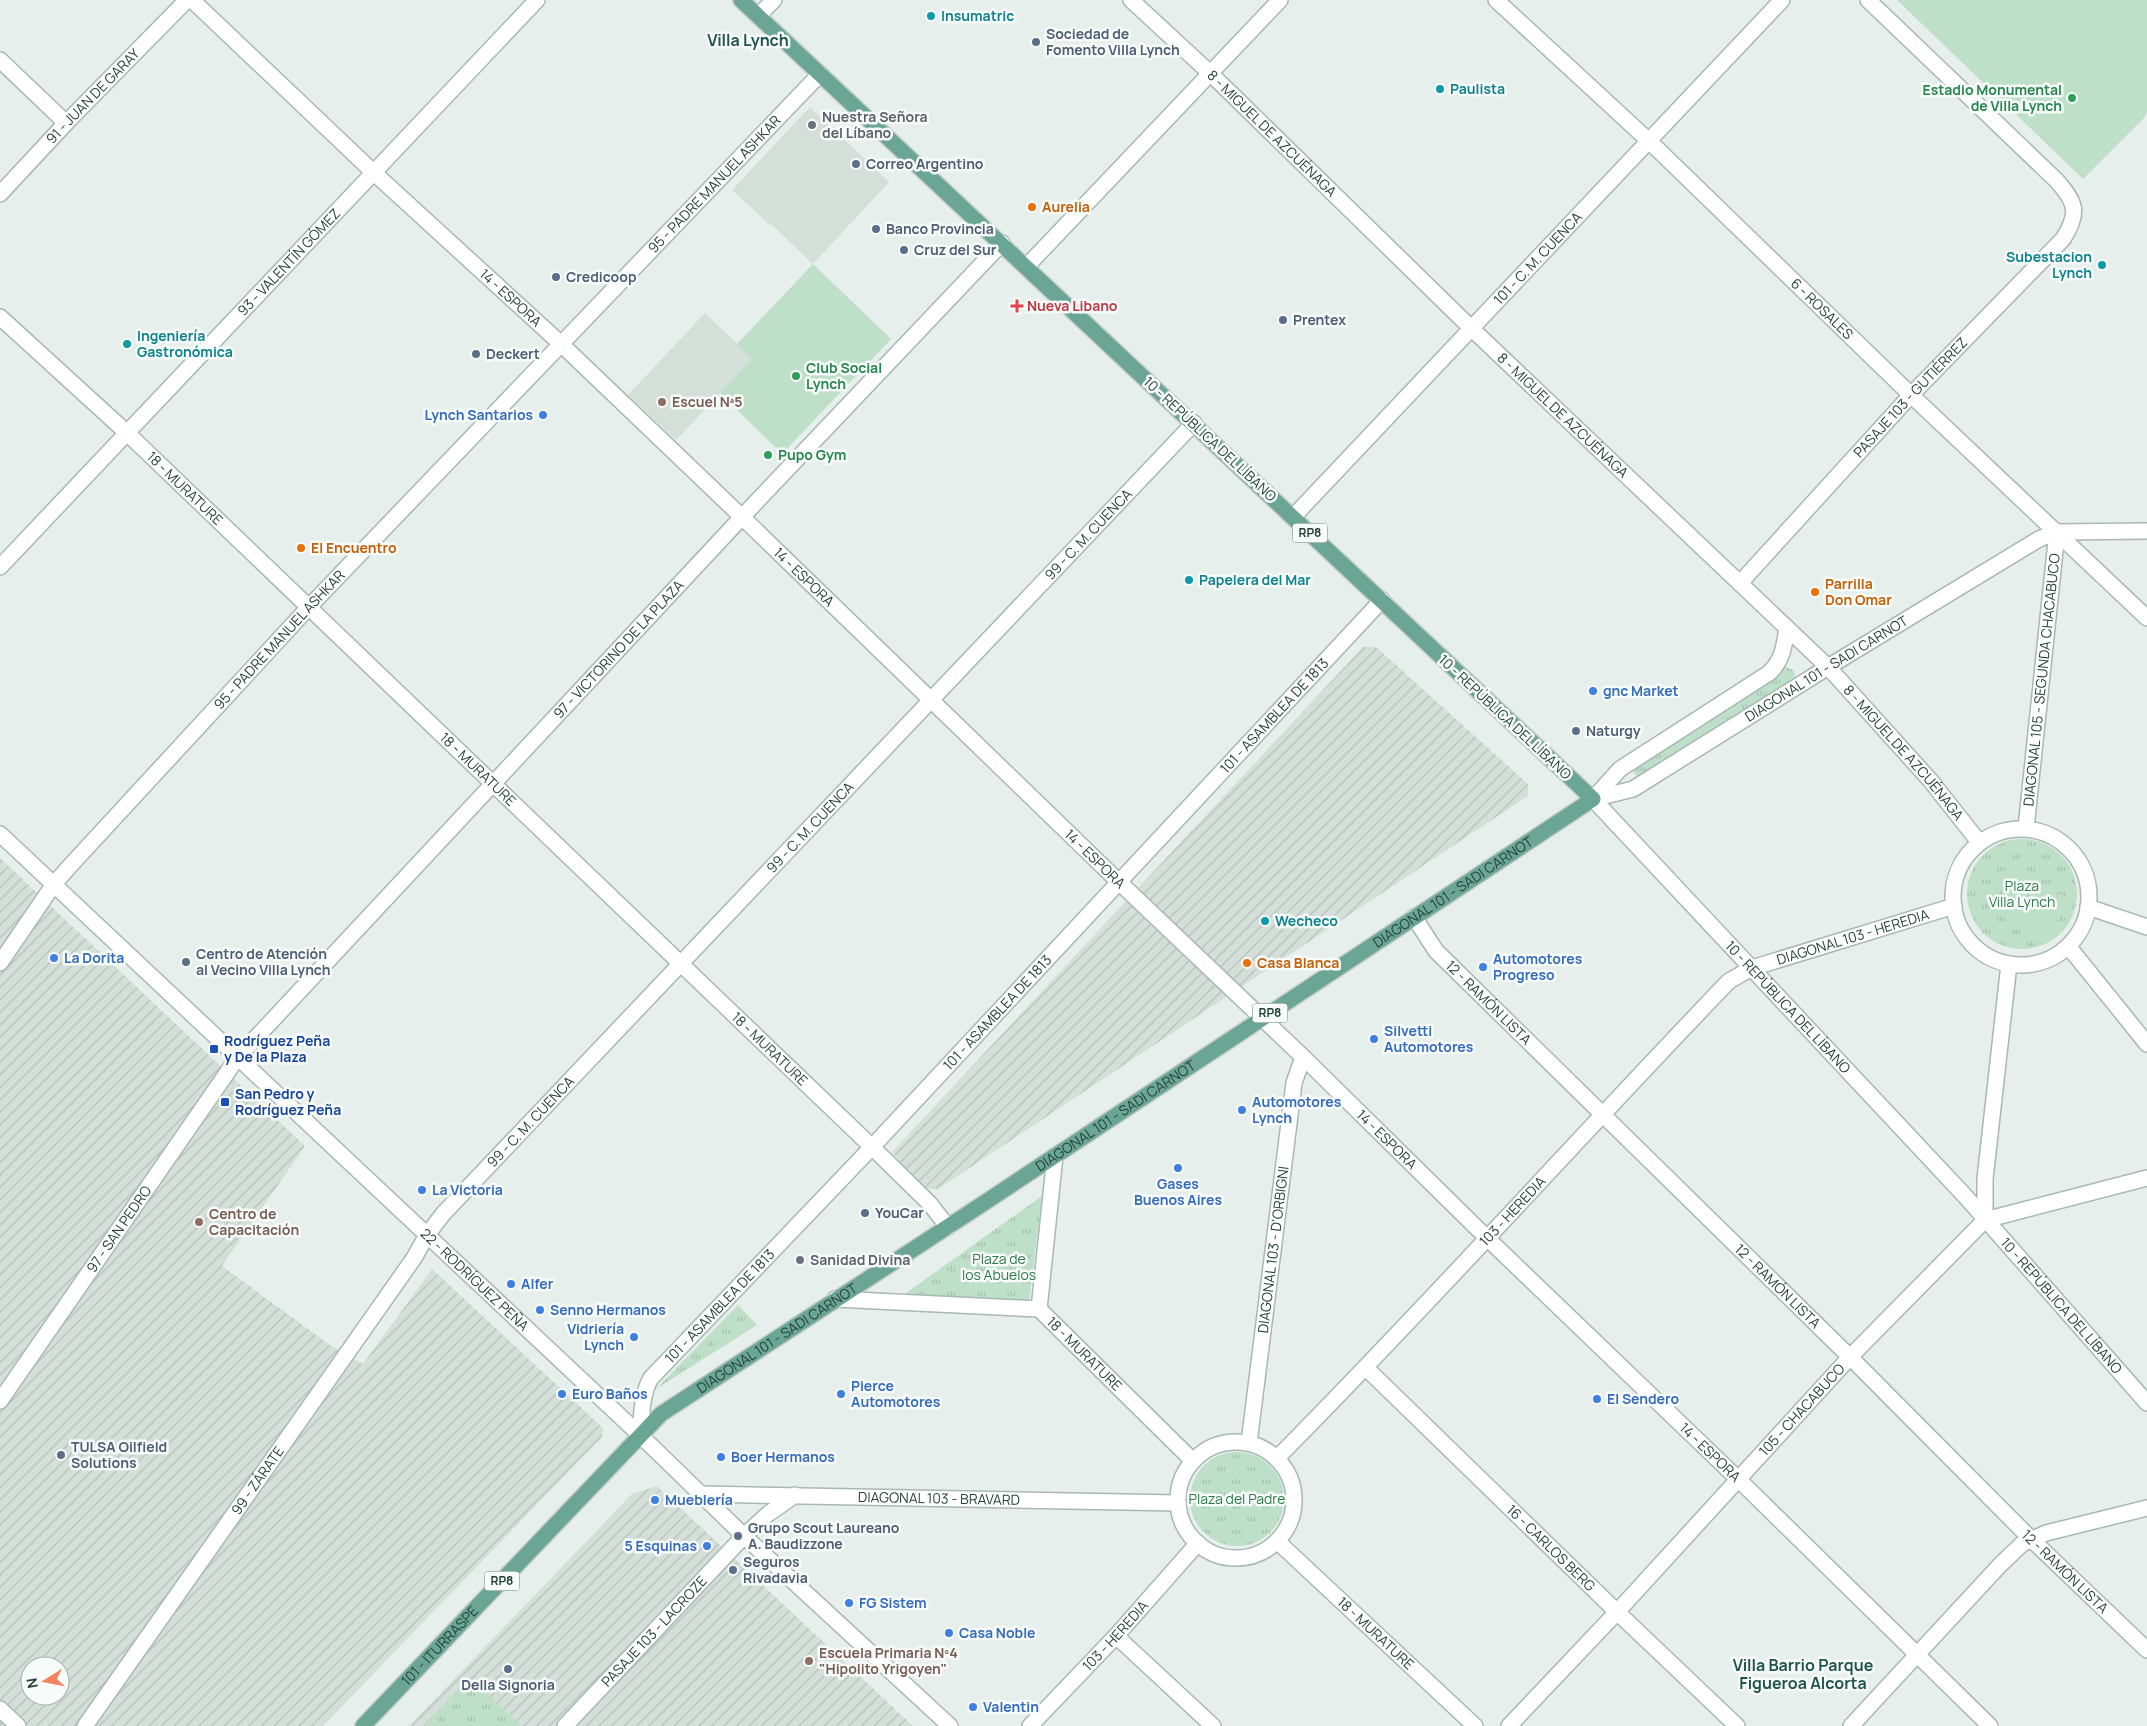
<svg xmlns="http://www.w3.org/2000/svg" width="2147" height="1726" font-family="Manrope,sans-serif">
	<defs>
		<pattern id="industrial-furrows" width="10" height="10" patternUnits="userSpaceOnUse" patternTransform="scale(1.25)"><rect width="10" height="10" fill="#d4dfda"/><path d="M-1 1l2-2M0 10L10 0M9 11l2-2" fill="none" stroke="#b6c1bc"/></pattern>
		<pattern id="grass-tufts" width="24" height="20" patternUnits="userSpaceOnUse" patternTransform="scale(1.25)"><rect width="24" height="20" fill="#bfe0c8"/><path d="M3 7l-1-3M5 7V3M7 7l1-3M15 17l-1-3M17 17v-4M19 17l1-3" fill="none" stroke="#a4c1ad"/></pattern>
	</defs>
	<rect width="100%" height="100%" fill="#e6efeb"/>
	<g fill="#d4dfda">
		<polygon points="810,107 889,182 813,264 771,224 770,225 732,190"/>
		<polygon points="705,313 753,359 676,440 628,395"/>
	</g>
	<g fill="url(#industrial-furrows)" fill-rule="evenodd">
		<polygon points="1363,647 1376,647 1528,784 1528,796 938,1189 923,1189 892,1152"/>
		<path d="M 0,858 L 305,1146 L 222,1266 L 330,1345 L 363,1364 L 432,1269 L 603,1428 L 602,1437 L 323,1726 L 0,1726 ZM 30,1666 L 60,1666 L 60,1696 L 30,1696 Z"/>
		<polygon points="657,1486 913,1726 409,1726 632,1494"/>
	</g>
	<g fill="url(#grass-tufts)">
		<polygon points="1786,667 1793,670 1795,674 1792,683 1644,777 1637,776 1633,771 1635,765"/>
		<circle cx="2022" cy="894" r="55"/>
		<polygon points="1042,1196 1029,1302 899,1298"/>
		<polygon points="738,1305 757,1325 656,1389"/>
		<circle cx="1237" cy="1499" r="47"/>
		<polygon points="469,1677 521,1726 424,1726"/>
	</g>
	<g fill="#bfe0c8">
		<polygon points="1897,0 2147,0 2147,112 2144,118 2083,179"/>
		<polygon points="813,264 891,339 782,454 720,393 752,359 737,344"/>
		<path d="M 2031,890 L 2062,895 C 2066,909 2058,924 2048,934 L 2024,931 Z"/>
	</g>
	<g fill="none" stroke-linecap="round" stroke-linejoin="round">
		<g stroke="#a8b8b2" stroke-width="18">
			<g id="minor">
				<path id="s1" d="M 192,0 L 372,171 L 560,343 L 742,517 L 1119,882 L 1303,1057 L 1487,1238 L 1738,1479 L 1990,1726"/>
				<path id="s2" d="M 1131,0 L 1211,74 L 1472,329 L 1828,667 L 1930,780 L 1979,842"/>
				<path id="s3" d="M 1496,0 L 1649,141 L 1911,395 L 2147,618"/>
				<polyline points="0,60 66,123"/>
				<path id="s4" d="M 0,194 L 66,123 L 187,0"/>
				<polyline points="1027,266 1280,0"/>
				<path id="s5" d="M 0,317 L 126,432 L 872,1147 L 930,1204 L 948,1227"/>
				<path id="s6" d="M 1293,517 L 1782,0"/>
				<path id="s7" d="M 0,567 L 537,0"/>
				<path id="s8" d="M 1740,583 L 1911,395 L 2063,239 C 2080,213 2076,202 2056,180 L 1868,0"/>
				<path id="s9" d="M 1593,799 L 1965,1196 L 2147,1403"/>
				<path id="s10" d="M 1593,799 L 1633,789 L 1828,667 L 2039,539 L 2057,532 L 2147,531"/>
				<path d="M 1593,799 L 1620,769 L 1769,673 C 1783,660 1784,646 1787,628"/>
				<path id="s11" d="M 2026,828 L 2057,532"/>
				<circle cx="2021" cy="897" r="68"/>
				<polyline points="2088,907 2147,927"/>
				<path id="s12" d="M 1414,917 L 1436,951 L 1850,1357 L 2031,1539 L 2147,1650"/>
				<polyline points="2068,946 2147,1044"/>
				<path id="s13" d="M 0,963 L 54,884 L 69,867 L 309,607 L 820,74"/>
				<polyline points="1985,1220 1985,1179 2009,964"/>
				<path id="s14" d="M 835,1299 L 1039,1309 L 1193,1461"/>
				<polyline points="1039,1309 1055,1156"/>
				<path id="s15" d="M 1366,1368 L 1617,1612 L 1737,1726"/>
				<path id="s16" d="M 0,1401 L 238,1057 L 742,517 L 1002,243"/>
				<path id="s17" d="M 640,1435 C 642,1416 641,1395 651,1378 L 872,1147 L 1382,600"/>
				<circle cx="1236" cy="1500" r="58"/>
				<path id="s18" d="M 1249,1443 L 1294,1083 L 1303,1057"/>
				<path id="s19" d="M 1277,1458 C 1431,1303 1577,1139 1729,981 L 1752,968 L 1954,906"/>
				<path id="s20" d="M 700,1494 L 1178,1503"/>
				<path id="s21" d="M 1277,1541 L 1475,1726"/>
				<polyline points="1116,1636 1213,1726"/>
				<polyline points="0,1709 18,1726"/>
				<path id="s22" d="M 85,1726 L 414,1258 L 427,1235 L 443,1214 L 1194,423"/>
				<path id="s23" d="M 565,1726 L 744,1536"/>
				<path id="s24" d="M 1030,1726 L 1116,1636 L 1198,1543"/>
				<path id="s25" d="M 1509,1726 L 1617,1612 L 1850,1357 L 1985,1220 L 2147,1178"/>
				<polyline points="1851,1726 2000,1565 2022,1544 2046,1533 2147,1508"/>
			</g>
		</g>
		<g stroke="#a8b8b2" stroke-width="18">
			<g id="tertiary">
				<polyline points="758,16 774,0"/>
				<path id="s26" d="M 0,834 L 640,1435 L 744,1536 L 950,1726"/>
				<polyline points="744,1536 768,1514 795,1495"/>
			</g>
		</g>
		<g stroke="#c2cac8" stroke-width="18">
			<g id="primary">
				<path id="s27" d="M 363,1726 L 661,1414 L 981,1205 L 1593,799 L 741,0"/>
			</g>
		</g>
		<use href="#minor" stroke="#fff" stroke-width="15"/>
		<use href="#tertiary" stroke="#fff" stroke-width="15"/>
		<use href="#primary" stroke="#6aa596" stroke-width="15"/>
	</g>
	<g fill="#0f9aa8" stroke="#f7fbf9" stroke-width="2">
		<circle cx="931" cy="16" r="5"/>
		<circle cx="1440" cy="89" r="5"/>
		<circle cx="2102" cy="265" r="5"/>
		<circle cx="127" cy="344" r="5"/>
		<circle cx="1189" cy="580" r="5"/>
		<circle cx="1265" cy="921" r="5"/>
	</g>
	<g fill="#5c6f8a" stroke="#f7fbf9" stroke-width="2">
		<circle cx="1036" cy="42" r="5"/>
		<circle cx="856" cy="164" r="5"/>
		<circle cx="876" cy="229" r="5"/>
		<circle cx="904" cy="250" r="5"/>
		<circle cx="556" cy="277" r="5"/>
		<circle cx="1283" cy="320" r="5"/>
		<circle cx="476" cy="354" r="5"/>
		<circle cx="1576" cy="731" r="5"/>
		<circle cx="186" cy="962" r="5"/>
		<circle cx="865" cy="1213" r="5"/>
		<circle cx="61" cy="1455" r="5"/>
		<circle cx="738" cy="1536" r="5"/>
		<circle cx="733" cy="1570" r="5"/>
		<circle cx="508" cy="1669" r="5"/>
	</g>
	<g fill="#2e9e5b" stroke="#f7fbf9" stroke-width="2">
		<circle cx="2072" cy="98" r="5"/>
		<circle cx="796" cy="376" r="5"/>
		<circle cx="768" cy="455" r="5"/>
	</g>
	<g fill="#6b7280" stroke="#f7fbf9" stroke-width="2">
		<circle cx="812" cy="125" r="5"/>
		<circle cx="800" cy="1260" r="5"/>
	</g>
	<g fill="#e8710a" stroke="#f7fbf9" stroke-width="2">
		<circle cx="1032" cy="207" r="5"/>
		<circle cx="301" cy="548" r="5"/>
		<circle cx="1815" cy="592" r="5"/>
		<circle cx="1247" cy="963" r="5"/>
	</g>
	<path fill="#e0444e" stroke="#f7fbf9" stroke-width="2" d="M1014.5 298.5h5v5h5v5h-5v5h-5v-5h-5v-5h5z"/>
	<g fill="#8d6e63" stroke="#f7fbf9" stroke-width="2">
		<circle cx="662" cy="402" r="5"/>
		<circle cx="199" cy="1222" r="5"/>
		<circle cx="809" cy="1661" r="5"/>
	</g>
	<g fill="#3f7fe0" stroke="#f7fbf9" stroke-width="2">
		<circle cx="543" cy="415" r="5"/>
		<circle cx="1593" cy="691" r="5"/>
		<circle cx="54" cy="958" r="5"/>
		<circle cx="1483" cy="967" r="5"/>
		<circle cx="1374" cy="1039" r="5"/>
		<circle cx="1242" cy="1110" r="5"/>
		<circle cx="1178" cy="1168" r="5"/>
		<circle cx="422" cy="1190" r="5"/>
		<circle cx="511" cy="1284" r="5"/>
		<circle cx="540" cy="1310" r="5"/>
		<circle cx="634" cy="1337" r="5"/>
		<circle cx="562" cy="1394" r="5"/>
		<circle cx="841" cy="1394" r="5"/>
		<circle cx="1597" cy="1399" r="5"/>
		<circle cx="721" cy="1457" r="5"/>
		<circle cx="655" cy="1500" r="5"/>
		<circle cx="707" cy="1546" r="5"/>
		<circle cx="849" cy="1603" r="5"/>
		<circle cx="949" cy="1633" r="5"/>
		<circle cx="973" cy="1707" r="5"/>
	</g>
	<g fill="#1a4fb4" stroke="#f7fbf9" stroke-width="2">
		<rect x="209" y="1044" width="10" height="10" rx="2.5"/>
		<rect x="220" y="1097" width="10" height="10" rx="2.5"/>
	</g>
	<g text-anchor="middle" stroke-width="5" stroke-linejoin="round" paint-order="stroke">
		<g fill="#f7fbf9" stroke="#637a73" stroke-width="1">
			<rect x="1292.5" y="523.5" width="35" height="19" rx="4"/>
			<rect x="1252.5" y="1003.5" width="35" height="19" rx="4"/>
			<rect x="484.5" y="1571.5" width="35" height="19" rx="4"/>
		</g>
		<g font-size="12" font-weight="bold" fill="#24423a">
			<text x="1310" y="537">RP8</text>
			<text x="1270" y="1017">RP8</text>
			<text x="502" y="1585">RP8</text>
		</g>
		<g font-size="14" font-weight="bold" fill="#0d838f" stroke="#f7fbf9" text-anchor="start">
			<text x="941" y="21">Insumatric</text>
			<text x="1450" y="94">Paulista</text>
			<text x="2092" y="262" text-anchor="end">Subestacion<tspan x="2092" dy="16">Lynch</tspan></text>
			<text x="137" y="341">Ingeniería<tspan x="137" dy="16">Gastronómica</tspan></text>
			<text x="1199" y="585">Papelera del Mar</text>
			<text x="1275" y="926">Wecheco</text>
		</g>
		<g font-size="14" font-weight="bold" fill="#4e5e75" stroke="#f7fbf9" text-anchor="start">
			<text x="1046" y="39">Sociedad de<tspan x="1046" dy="16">Fomento Villa Lynch</tspan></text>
			<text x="866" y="169">Correo Argentino</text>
			<text x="886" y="234">Banco Provincia</text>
			<text x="914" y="255">Cruz del Sur</text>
			<text x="566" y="282">Credicoop</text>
			<text x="1293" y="325">Prentex</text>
			<text x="486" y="359">Deckert</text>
			<text x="1586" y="736">Naturgy</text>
			<text x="196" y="959">Centro de Atención<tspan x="196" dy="16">al Vecino Villa Lynch</tspan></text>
			<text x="875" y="1218">YouCar</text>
			<text x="71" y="1452">TULSA Oilfield<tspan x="71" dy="16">Solutions</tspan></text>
			<text x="748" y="1533">Grupo Scout Laureano<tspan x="748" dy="16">A. Baudizzone</tspan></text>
			<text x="743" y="1567">Seguros<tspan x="743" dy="16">Rivadavia</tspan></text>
			<text x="508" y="1690" text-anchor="middle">Della Signoria</text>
		</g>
		<g font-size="14" font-weight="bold" fill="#27864d" stroke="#f7fbf9" text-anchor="start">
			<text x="2062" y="95" text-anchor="end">Estadio Monumental<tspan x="2062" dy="16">de Villa Lynch</tspan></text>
			<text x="806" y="373">Club Social<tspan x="806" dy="16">Lynch</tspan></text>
			<text x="778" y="460">Pupo Gym</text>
		</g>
		<g font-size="14" fill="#24423a" stroke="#f7fbf9">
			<text dy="5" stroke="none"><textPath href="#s4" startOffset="135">91 - JUAN DE GARAY</textPath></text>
			<text dy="5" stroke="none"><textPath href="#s2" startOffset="194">8 - MIGUEL DE AZCUÉNAGA</textPath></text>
			<text dy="5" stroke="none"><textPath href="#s13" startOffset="1058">95 - PADRE MANUEL ASHKAR</textPath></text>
			<text dy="5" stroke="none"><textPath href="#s6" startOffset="356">101 - C. M. CUENCA</textPath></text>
			<text dy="5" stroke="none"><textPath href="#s7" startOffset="420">93 - VALENTÍN GÓMEZ</textPath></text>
			<text dy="5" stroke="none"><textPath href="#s1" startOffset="436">14 - ESPORA</textPath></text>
			<text dy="5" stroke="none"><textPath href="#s3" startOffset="449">6 - ROSALES</textPath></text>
			<text dy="5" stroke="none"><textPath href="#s8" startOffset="252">PASAJE 103 - GUTIÉRREZ</textPath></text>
			<text dy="5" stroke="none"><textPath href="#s2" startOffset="599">8 - MIGUEL DE AZCUÉNAGA</textPath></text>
			<text transform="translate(1210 439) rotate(43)" y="5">10 - REPÚBLICA DEL LÍBANO</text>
			<text dy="5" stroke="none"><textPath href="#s5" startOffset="252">18 - MURATURE</textPath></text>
			<text dy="5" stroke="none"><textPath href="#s22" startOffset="1562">99 - C. M. CUENCA</textPath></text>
			<text dy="5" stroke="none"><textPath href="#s1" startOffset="841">14 - ESPORA</textPath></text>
			<text dy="5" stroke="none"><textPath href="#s13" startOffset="428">95 - PADRE MANUEL ASHKAR</textPath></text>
			<text dy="5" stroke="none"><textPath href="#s16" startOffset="976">97 - VICTORINO DE LA PLAZA</textPath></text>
			<text dy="5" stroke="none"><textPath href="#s10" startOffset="269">DIAGONAL 101 - SADI CARNOT</textPath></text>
			<text dy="5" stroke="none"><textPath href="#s11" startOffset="149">DIAGONAL 105 - SEGUNDA CHACABUCO</textPath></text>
			<text dy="5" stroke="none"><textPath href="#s17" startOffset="968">101 - ASAMBLEA DE 1813</textPath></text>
			<text transform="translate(1505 717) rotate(43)" y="5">10 - REPÚBLICA DEL LÍBANO</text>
			<text dy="5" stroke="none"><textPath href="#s2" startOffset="1079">8 - MIGUEL DE AZCUÉNAGA</textPath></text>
			<text dy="5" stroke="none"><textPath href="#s5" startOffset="658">18 - MURATURE</textPath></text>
			<text dy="5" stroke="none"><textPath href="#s22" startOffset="1158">99 - C. M. CUENCA</textPath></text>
			<text dy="5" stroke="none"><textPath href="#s1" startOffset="1246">14 - ESPORA</textPath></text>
			<text dy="5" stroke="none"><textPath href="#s27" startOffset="1380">DIAGONAL 101 - SADI CARNOT</textPath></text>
			<text dy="5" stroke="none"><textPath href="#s19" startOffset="789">DIAGONAL 103 - HEREDIA</textPath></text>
			<text dy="5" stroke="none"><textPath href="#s12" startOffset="114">12 - RAMÓN LISTA</textPath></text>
			<text dy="5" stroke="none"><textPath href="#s9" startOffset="285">10 - REPÚBLICA DEL LÍBANO</textPath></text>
			<text dy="5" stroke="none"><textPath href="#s17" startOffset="562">101 - ASAMBLEA DE 1813</textPath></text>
			<text dy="5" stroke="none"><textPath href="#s5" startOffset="1062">18 - MURATURE</textPath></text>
			<text dy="5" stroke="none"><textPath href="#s27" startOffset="975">DIAGONAL 101 - SADI CARNOT</textPath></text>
			<text dy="5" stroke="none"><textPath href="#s22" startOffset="752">99 - C. M. CUENCA</textPath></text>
			<text dy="5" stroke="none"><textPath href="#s1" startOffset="1651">14 - ESPORA</textPath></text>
			<text dy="5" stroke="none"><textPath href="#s19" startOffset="341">103 - HEREDIA</textPath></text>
			<text dy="5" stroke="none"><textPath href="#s16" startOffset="209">97 - SAN PEDRO</textPath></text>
			<text dy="5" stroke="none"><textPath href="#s18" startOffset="195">DIAGONAL 103 - D'ORBIGNI</textPath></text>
			<text dy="5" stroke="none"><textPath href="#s26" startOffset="651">22 - RODRÍGUEZ PEÑA</textPath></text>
			<text dy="5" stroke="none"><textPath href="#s12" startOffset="519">12 - RAMÓN LISTA</textPath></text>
			<text dy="5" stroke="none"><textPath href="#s9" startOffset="690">10 - REPÚBLICA DEL LÍBANO</textPath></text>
			<text dy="5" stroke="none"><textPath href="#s17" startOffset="158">101 - ASAMBLEA DE 1813</textPath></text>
			<text dy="5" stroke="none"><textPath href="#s27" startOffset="570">DIAGONAL 101 - SADI CARNOT</textPath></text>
			<text dy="5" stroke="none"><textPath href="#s14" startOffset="268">18 - MURATURE</textPath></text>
			<text dy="5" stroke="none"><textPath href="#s25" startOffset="431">105 - CHACABUCO</textPath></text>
			<text dy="5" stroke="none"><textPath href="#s1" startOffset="2101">14 - ESPORA</textPath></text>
			<text dy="5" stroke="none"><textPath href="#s22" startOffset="300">99 - ZÁRATE</textPath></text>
			<text dy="5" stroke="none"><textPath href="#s20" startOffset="239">DIAGONAL 103 - BRAVARD</textPath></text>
			<text dy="5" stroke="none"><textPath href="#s15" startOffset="258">16 - CARLOS BERG</textPath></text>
			<text dy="5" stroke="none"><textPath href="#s12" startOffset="924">12 - RAMÓN LISTA</textPath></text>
			<text dy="5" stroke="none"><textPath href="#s23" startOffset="130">PASAJE 103 - LACROZE</textPath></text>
			<text dy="5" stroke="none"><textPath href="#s21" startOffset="135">18 - MURATURE</textPath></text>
			<text dy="5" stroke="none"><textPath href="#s24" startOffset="124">103 - HEREDIA</textPath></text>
			<text dy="5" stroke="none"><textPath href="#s27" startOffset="111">101 - ITURRASPE</textPath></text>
		</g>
		<g font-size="14" font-weight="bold" fill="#5b616d" stroke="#f7fbf9" text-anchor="start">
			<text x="822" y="122">Nuestra Señora<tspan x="822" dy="16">del Líbano</tspan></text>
			<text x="810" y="1265">Sanidad Divina</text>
		</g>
		<g font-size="14" font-weight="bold" fill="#c56008" stroke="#f7fbf9" text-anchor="start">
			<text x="1042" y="212">Aurelia</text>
			<text x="311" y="553">El Encuentro</text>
			<text x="1825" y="589">Parrilla<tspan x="1825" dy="16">Don Omar</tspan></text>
			<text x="1257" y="968">Casa Blanca</text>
		</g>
		<g font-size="14" font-weight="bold" fill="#be3a42" stroke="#f7fbf9" text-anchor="start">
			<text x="1027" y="311">Nueva Libano</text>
		</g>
		<g font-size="14" font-weight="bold" fill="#785e54" stroke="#f7fbf9" text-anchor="start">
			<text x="672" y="407">Escuel Nª5</text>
			<text x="209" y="1219">Centro de<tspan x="209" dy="16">Capacitación</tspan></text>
			<text x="819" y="1658">Escuela Primaria Nº4<tspan x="819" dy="16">"Hipolito Yrigoyen"</tspan></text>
		</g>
		<g font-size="14" font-weight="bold" fill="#366cbe" stroke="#f7fbf9" text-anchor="start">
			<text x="533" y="420" text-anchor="end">Lynch Santarios</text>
			<text x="1603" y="696">gnc Market</text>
			<text x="64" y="963">La Dorita</text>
			<text x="1493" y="964">Automotores<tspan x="1493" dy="16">Progreso</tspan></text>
			<text x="1384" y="1036">Silvetti<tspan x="1384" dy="16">Automotores</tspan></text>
			<text x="1252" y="1107">Automotores<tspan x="1252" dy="16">Lynch</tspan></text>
			<text x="1178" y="1189" text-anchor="middle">Gases<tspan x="1178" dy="16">Buenos Aires</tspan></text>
			<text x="432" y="1195">La Victoria</text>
			<text x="521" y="1289">Alfer</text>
			<text x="550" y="1315">Senno Hermanos</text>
			<text x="624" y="1334" text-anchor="end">Vidriería<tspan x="624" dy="16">Lynch</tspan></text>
			<text x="851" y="1391">Pierce<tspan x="851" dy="16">Automotores</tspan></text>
			<text x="572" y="1399">Euro Baños</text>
			<text x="1607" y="1404">El Sendero</text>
			<text x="731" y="1462">Boer Hermanos</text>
			<text x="665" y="1505">Mueblería</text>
			<text x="697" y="1551" text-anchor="end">5 Esquinas</text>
			<text x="859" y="1608">FG Sistem</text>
			<text x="959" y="1638">Casa Noble</text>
			<text x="983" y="1712">Valentin</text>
		</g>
		<g font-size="14" fill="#2d7a4b" stroke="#f7fbf9">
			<text x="2022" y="891">Plaza<tspan x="2022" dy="16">Villa Lynch</tspan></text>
			<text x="999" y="1264">Plaza de<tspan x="999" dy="16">los Abuelos</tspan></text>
			<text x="1237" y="1504">Plaza del Padre</text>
		</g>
		<g font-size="14" font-weight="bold" fill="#164399" stroke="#f7fbf9" text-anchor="start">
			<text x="224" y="1046">Rodríguez Peña<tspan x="224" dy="16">y De la Plaza</tspan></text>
			<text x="235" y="1099">San Pedro y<tspan x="235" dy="16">Rodríguez Peña</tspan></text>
		</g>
		<g font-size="16" font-weight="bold" fill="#1f5548" stroke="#f7fbf9">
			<text x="748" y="46">Villa Lynch</text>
			<text x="1803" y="1671">Villa Barrio Parque<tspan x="1803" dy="18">Figueroa Alcorta</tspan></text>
		</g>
	</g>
	<g transform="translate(45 1681) rotate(260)"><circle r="24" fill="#f7fbf9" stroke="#a3b1ad"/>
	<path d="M0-4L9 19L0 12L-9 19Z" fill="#f4845f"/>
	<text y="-8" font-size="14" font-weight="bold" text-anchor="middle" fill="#24423a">N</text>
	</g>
</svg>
